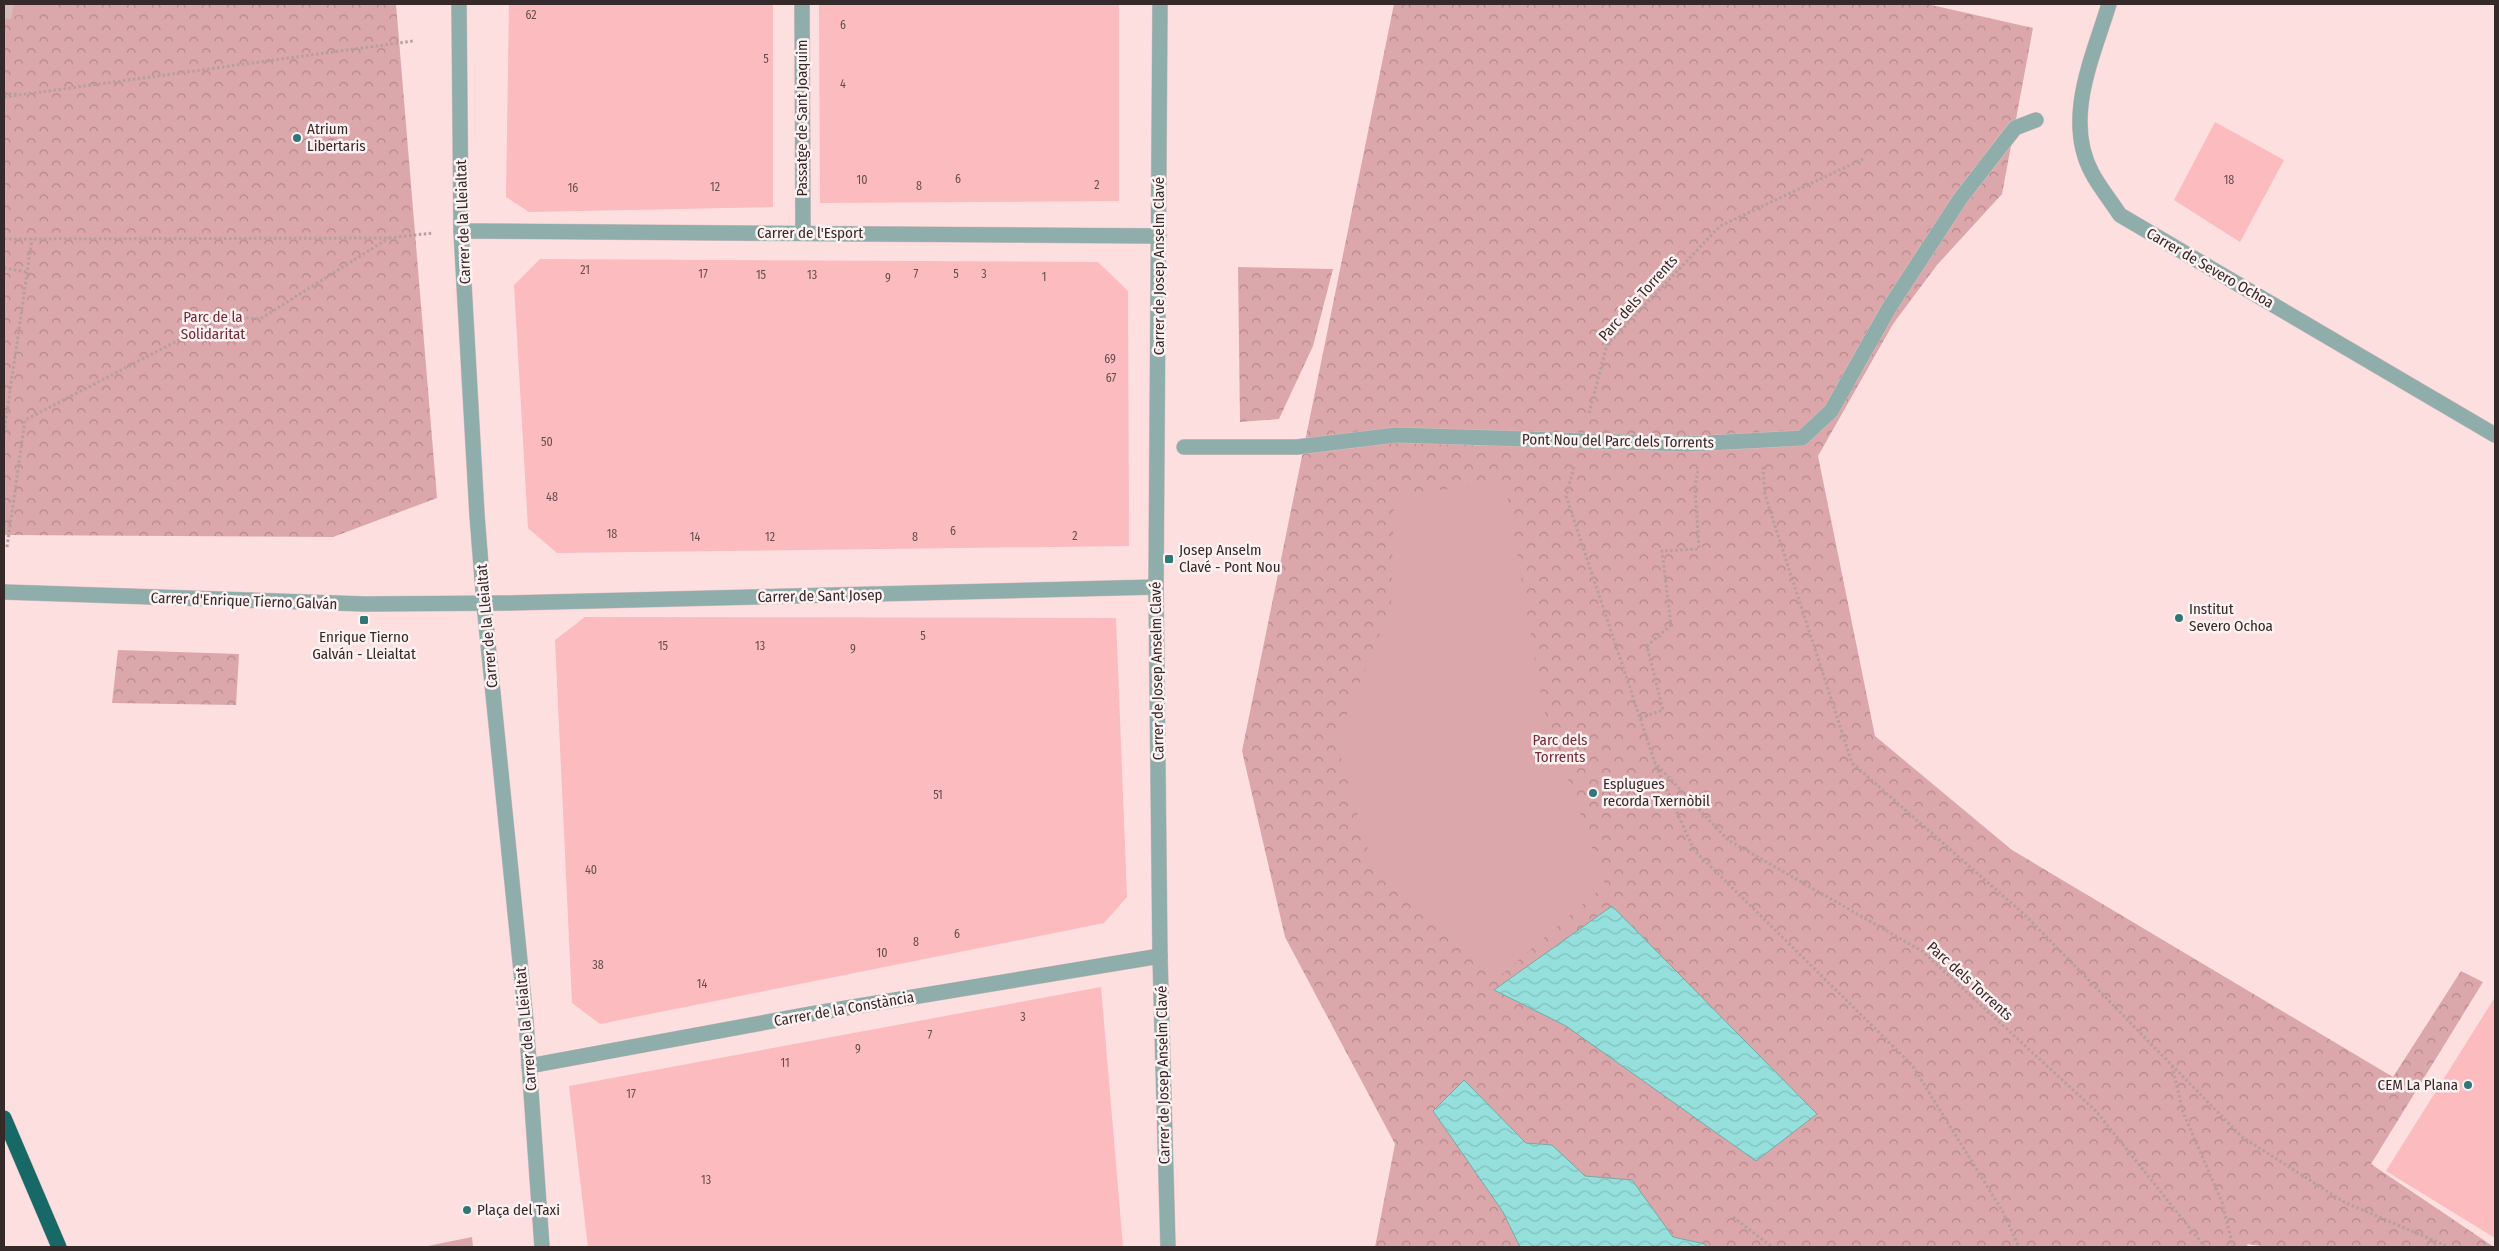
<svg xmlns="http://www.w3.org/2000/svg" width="2499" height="1251" font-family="'Fira Sans Condensed',sans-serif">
	<defs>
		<pattern id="park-crowns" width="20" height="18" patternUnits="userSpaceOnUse" patternTransform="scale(1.25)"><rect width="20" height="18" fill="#dca7aa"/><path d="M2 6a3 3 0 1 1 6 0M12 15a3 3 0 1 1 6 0" fill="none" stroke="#b3888b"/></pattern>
		<pattern id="water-waves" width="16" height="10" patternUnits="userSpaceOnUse" patternTransform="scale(1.25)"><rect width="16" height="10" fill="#95e0dc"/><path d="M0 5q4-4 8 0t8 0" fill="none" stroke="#81c0bd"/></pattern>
	</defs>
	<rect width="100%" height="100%" fill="#fddfe0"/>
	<g fill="url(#park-crowns)">
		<polygon points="4,4 396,4 437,498 333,537 4,535"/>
		<polygon points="1394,4 1927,4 2033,28 2002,194 1937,265 1893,324 1818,456 1875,736 2012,850 2393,1077 2461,971 2483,982 2371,1164 2494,1247 2268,1247 2247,1244 2248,1247 1375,1247 1395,1144 1285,937 1242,751"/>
		<polygon points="1238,267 1333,269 1313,346 1279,419 1240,422"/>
		<polygon points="118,650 239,654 236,705 112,703"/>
	</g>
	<g fill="#dca7aa">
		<polygon points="4,4 54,4 55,11 4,17"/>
		<polygon points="1505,483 1543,707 1605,885 1499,977 1374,870 1336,741 1391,606 1394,495"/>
		<polygon points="472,1237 473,1247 423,1247"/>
	</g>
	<g fill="url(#water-waves)" stroke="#78a9a7">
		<polygon points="1612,906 1817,1114 1756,1161 1566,1026 1494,990"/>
		<polygon points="1464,1080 1526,1143 1552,1145 1585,1176 1632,1180 1673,1237 1705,1244 1706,1247 1520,1247 1503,1212 1433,1111"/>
	</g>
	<g fill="#fbbbbf">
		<polygon points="509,4 773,4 773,207 529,212 506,197"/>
		<polygon points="819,4 1119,4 1119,201 820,203"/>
		<polygon points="2215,122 2284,160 2240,242 2174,200"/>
		<polygon points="540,259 1098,262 1128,291 1129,546 557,553 528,528 514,285"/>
		<polygon points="585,617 1116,618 1127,897 1104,923 600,1024 572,1003 555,640"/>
		<polygon points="1101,987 1123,1247 588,1247 569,1086"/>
		<polygon points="2495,997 2495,1238 2386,1171"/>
	</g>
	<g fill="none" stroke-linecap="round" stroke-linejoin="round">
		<polyline stroke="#d5bbbc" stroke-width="15" stroke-dasharray="15 8" stroke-linecap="butt" points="4,18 6,4"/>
		<g stroke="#d9bebf" stroke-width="16">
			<g id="street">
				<polyline points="459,4 461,231 477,515 484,604 526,1021 542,1247"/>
				<polyline points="802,4 803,233"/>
				<polyline points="1160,4 1156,587 1160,956 1168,1247"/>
				<path d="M 2109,4 C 2093,57 2063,119 2092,173 C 2100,188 2111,201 2120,215 L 2495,435"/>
				<polyline points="461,231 1159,236"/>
				<polyline points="1687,444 1802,438 1831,411 1889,308 1960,199 2015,128 2036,120"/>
				<polyline points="1184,447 1297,447"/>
				<polyline points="4,592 365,604 509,603 1156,587"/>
				<polyline points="529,1066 816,1013 1160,956"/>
			</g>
		</g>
		<g stroke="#d9bebf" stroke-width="16">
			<polyline id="highway" points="4,1118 59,1247"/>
		</g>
		<g stroke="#b79fa0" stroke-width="3" stroke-dasharray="2.5 2.5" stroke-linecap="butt">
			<polyline points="4,93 17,94"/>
			<polyline points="4,97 413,41"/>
			<polyline points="4,239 389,238 433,233"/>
			<polyline points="4,268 27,272"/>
			<polyline points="1589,413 1607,345 1720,226 1863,159"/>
			<polyline points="4,433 32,239"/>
			<polyline points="1574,467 1566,496 1655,763 1728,840 1922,951 2096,1111 2205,1247"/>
			<polyline points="1763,467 1765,495 1852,763 2027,917 2242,1137 2344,1202 2449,1247"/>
			<polyline points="7,547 25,420 225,316 260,319 389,238"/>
			<polyline points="1640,718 1663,710 1647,646 1671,625 1662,551 1699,549 1695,487 1698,471"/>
			<polyline points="1656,766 1694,850 1912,1065 2003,1212 2019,1247"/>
			<polyline points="2172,1066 2183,1112 2222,1202 2233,1247"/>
			<polyline points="1733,1217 1772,1247"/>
		</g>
		<use href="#street" stroke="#8eadab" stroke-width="15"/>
		<use href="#highway" stroke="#166966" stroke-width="15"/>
		<g stroke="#d9bebf" stroke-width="16" stroke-linecap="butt">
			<polyline id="street-bridge" points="1297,447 1396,435 1687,444"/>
		</g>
		<use href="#street-bridge" stroke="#8eadab" stroke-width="15"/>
	</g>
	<g fill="#2f7876" stroke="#fef1f2" stroke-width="2">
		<circle cx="297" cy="138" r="5"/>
		<rect x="1164" y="554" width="10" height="10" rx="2.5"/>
		<circle cx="2179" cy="618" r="5"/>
		<rect x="359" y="615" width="10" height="10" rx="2.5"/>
		<circle cx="1593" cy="793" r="5"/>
		<circle cx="2468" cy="1085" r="5"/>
		<circle cx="467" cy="1210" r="5"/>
	</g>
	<g text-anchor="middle" stroke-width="5" stroke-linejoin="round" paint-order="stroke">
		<g font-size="12" fill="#664e4f">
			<text x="531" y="19">62</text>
			<text x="843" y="29">6</text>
			<text x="766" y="63">5</text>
			<text x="843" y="88">4</text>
			<text x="958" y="183">6</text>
			<text x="862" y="184">10</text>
			<text x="2229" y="184">18</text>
			<text x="1097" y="189">2</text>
			<text x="919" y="190">8</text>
			<text x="715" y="191">12</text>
			<text x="573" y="192">16</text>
			<text x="585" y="274">21</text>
			<text x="703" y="278">17</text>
			<text x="916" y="278">7</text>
			<text x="956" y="278">5</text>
			<text x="984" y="278">3</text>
			<text x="761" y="279">15</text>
			<text x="812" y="279">13</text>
			<text x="1044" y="281">1</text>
			<text x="888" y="282">9</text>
			<text x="1110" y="363">69</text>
			<text x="1111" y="382">67</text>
			<text x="547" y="446">50</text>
			<text x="552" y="501">48</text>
			<text x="953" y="535">6</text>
			<text x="612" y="538">18</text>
			<text x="1075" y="540">2</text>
			<text x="695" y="541">14</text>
			<text x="770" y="541">12</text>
			<text x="915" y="541">8</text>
			<text x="923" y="640">5</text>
			<text x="663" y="650">15</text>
			<text x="760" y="650">13</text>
			<text x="853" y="653">9</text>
			<text x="938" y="799">51</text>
			<text x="591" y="874">40</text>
			<text x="957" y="938">6</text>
			<text x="916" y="946">8</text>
			<text x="882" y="957">10</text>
			<text x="598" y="969">38</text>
			<text x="702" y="988">14</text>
			<text x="1023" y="1021">3</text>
			<text x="930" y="1039">7</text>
			<text x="858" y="1053">9</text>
			<text x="785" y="1067">11</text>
			<text x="631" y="1098">17</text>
			<text x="706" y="1184">13</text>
		</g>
		<g font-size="15" fill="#35292a" stroke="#fef1f2">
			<text transform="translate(802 118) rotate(-90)" y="5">Passatge de Sant Joaquim</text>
			<text transform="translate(463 222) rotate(-92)" y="5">Carrer de la Lleialtat</text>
			<text x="810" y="238">Carrer de l'Esport</text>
			<text transform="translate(1159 266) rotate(-90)" y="5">Carrer de Josep Anselm Clavé</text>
			<text transform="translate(2210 268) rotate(30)" y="5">Carrer de Severo Ochoa</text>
			<text transform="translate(1638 298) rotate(-48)" y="5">Parc dels Torrents</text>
			<text transform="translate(1618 441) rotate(1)" y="5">Pont Nou del Parc dels Torrents</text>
			<text transform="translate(820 596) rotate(-1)" y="5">Carrer de Sant Josep</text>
			<text transform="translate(244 601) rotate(2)" y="5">Carrer d'Enrique Tierno Galván</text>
			<text transform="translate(487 626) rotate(-95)" y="5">Carrer de la Lleialtat</text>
			<text transform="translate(1157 671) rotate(-91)" y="5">Carrer de Josep Anselm Clavé</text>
			<text transform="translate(1970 981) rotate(42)" y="5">Parc dels Torrents</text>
			<text transform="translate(844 1009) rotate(-10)" y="5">Carrer de la Constància</text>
			<text transform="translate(526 1029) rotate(-95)" y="5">Carrer de la Lleialtat</text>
			<text transform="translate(1163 1075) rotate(-91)" y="5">Carrer de Josep Anselm Clavé</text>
		</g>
		<g font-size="15" fill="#35292a" stroke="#fef1f2" text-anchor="start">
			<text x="307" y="134">Atrium<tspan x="307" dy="17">Libertaris</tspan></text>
			<text x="1179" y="555">Josep Anselm<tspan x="1179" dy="17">Clavé - Pont Nou</tspan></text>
			<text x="2189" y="614">Institut<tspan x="2189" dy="17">Severo Ochoa</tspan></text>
			<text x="364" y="642" text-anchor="middle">Enrique Tierno<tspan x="364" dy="17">Galván - Lleialtat</tspan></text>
			<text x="1603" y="789">Esplugues<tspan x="1603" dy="17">recorda Txernòbil</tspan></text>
			<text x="2458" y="1090" text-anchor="end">CEM La Plana</text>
			<text x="477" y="1215">Plaça del Taxi</text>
		</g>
		<g font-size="15" fill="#742a35" stroke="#fef1f2">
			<text x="213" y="322">Parc de la<tspan x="213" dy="17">Solidaritat</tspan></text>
			<text x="1560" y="745">Parc dels<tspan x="1560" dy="17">Torrents</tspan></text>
		</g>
	</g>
	<rect width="2499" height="1251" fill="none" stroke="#35292a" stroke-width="10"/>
</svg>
